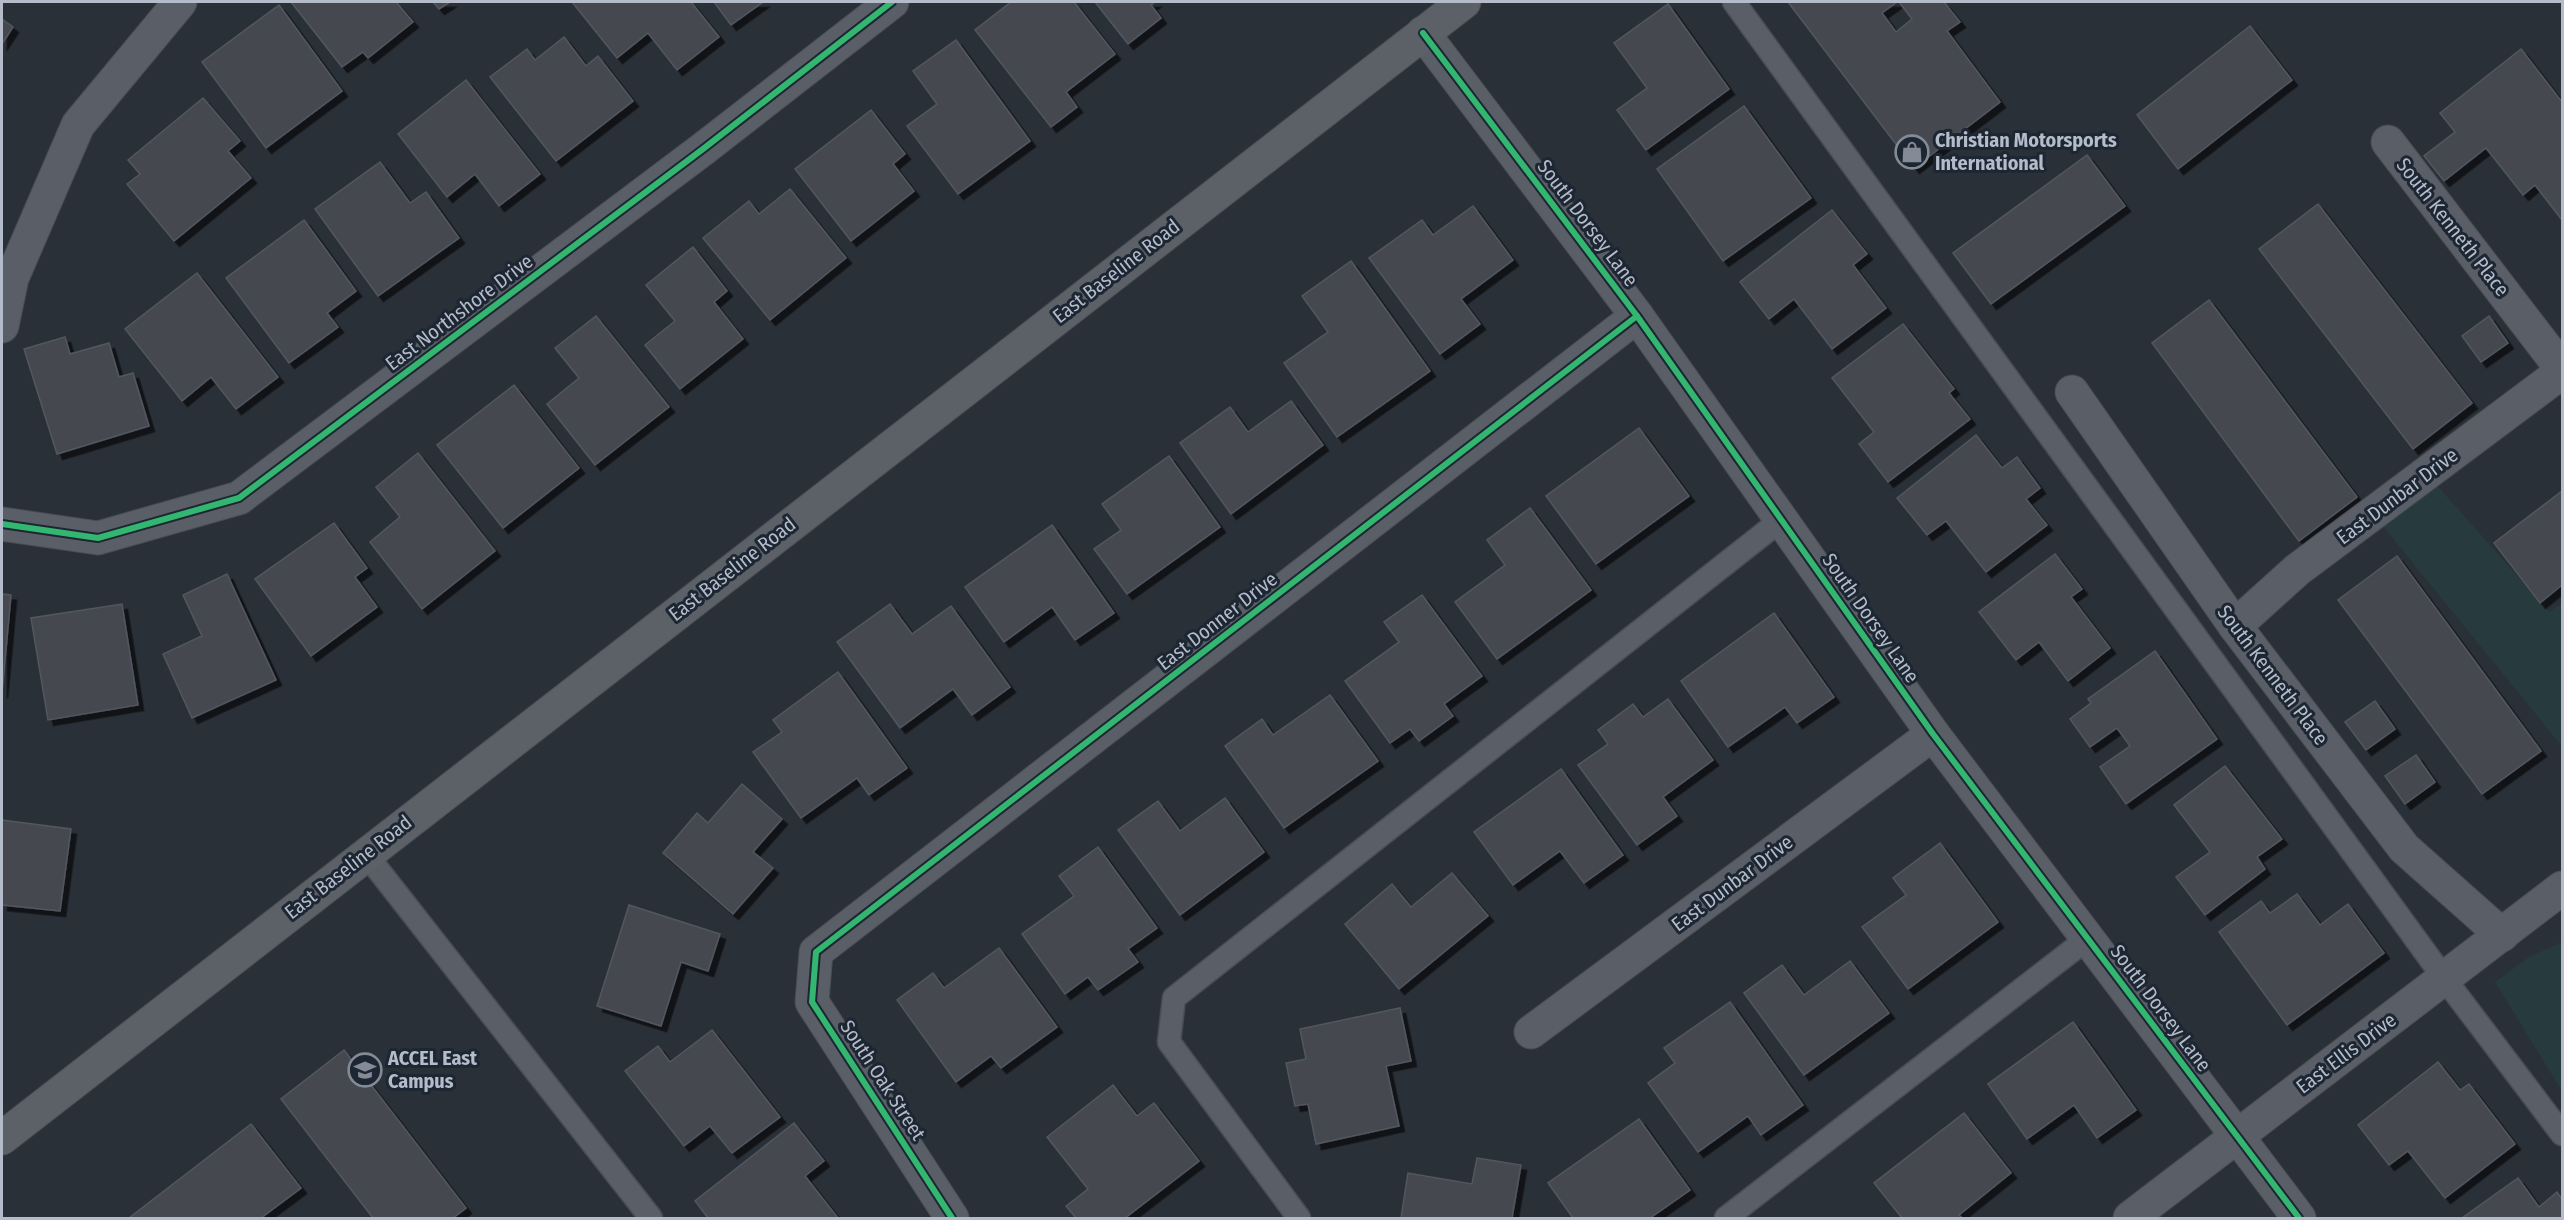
<svg xmlns="http://www.w3.org/2000/svg" width="2564" height="1220" font-family="'Fira Sans Condensed',sans-serif">
	<defs>
		<filter id="shadow"><feDropShadow dx="5.5" dy="5.5" stdDeviation="0" flood-color="#0009"/></filter>
	</defs>
	<rect width="100%" height="100%" fill="#2a3038"/>
	<g fill="#273a3e">
		<polygon points="2427,474 2549,612 2562,603 2562,743 2560,744 2373,514"/>
		<polygon points="2562,942 2562,1091 2495,982 2529,957"/>
	</g>
	<g fill="#444950" stroke="#52575f" stroke-width="1.5" filter="url(#shadow)">
		<polygon points="291,2 396,2 413,22 368,58 363,52 342,67"/>
		<polygon points="433,2 450,2 439,9"/>
		<polygon points="572,2 691,2 719,37 677,70 648,33 617,58"/>
		<polygon points="714,2 763,2 731,25"/>
		<polygon points="1011,2 1074,2 1115,54 1066,92 1077,107 1051,127 975,30"/>
		<polygon points="1095,2 1155,2 1151,5 1161,18 1128,44"/>
		<polygon points="1788,2 1897,2 1882,13 1896,32 1912,19 1899,2 1944,2 1960,22 1947,31 2000,102 1914,168"/>
		<polygon points="1668,4 1729,89 1646,150 1617,110 1647,88 1614,43"/>
		<polygon points="279,5 342,91 266,148 202,62"/>
		<polygon points="2,19 13,27 2,44"/>
		<polygon points="2250,26 2292,80 2178,169 2137,115"/>
		<polygon points="564,37 586,66 598,56 633,101 556,161 490,77 527,49 535,60"/>
		<polygon points="956,40 1030,141 958,194 907,126 937,104 913,71"/>
		<polygon points="2521,49 2562,102 2562,220 2535,185 2523,195 2486,148 2444,181 2424,156 2455,132 2440,113"/>
		<polygon points="466,80 540,174 499,206 475,174 447,197 398,134"/>
		<polygon points="203,98 240,141 228,151 251,178 174,241 127,184 140,174 128,160"/>
		<polygon points="1744,106 1811,198 1723,261 1657,169"/>
		<polygon points="871,110 905,154 893,164 914,191 851,241 795,169"/>
		<polygon points="2087,155 2125,206 1991,304 1953,253"/>
		<polygon points="380,162 410,203 426,192 459,238 378,296 315,209"/>
		<polygon points="790,189 846,258 770,320 703,238 749,201 759,214"/>
		<polygon points="2318,204 2472,403 2413,449 2259,249"/>
		<polygon points="1473,206 1513,260 1461,299 1480,324 1440,354 1369,258 1422,220 1433,235"/>
		<polygon points="1832,210 1867,254 1853,265 1886,308 1832,349 1794,299 1769,319 1740,282"/>
		<polygon points="304,220 356,291 327,313 338,327 289,363 226,278"/>
		<polygon points="693,247 727,291 714,302 743,339 680,389 645,345 675,321 646,285"/>
		<polygon points="1351,261 1430,371 1337,437 1284,363 1328,332 1302,296"/>
		<polygon points="197,273 278,377 236,409 211,377 182,401 125,329"/>
		<polygon points="2209,300 2357,497 2299,541 2152,343"/>
		<polygon points="596,316 669,407 595,465 547,404 579,378 555,348"/>
		<polygon points="2489,316 2508,343 2481,362 2462,336"/>
		<polygon points="1903,324 1954,389 1949,393 1970,419 1888,482 1859,444 1874,432 1832,378"/>
		<polygon points="65,337 70,354 109,343 119,377 133,373 149,426 57,454 24,349"/>
		<polygon points="514,385 579,468 503,528 437,445"/>
		<polygon points="1291,401 1323,445 1231,514 1180,443 1230,407 1248,432"/>
		<polygon points="1639,428 1689,496 1596,564 1546,496"/>
		<polygon points="1976,435 2002,468 2017,457 2040,488 2026,499 2047,525 1986,572 1946,521 1927,535 1897,498"/>
		<polygon points="418,453 495,551 422,609 370,542 400,517 376,487"/>
		<polygon points="1169,456 1220,527 1127,594 1094,549 1121,530 1102,504"/>
		<polygon points="2562,491 2562,585 2540,603 2494,543"/>
		<polygon points="1530,508 1591,590 1497,659 1455,602 1505,565 1487,540"/>
		<polygon points="334,523 367,568 355,577 377,607 311,656 255,579"/>
		<polygon points="1052,525 1114,613 1075,640 1052,607 1004,642 965,587"/>
		<polygon points="2055,554 2082,589 2071,597 2110,648 2068,681 2039,642 2016,660 1979,612"/>
		<polygon points="2397,556 2541,751 2482,794 2338,600"/>
		<polygon points="227,574 276,680 192,718 163,654 202,636 183,595"/>
		<polygon points="2,594 11,595 2,693"/>
		<polygon points="1422,595 1482,676 1444,704 1453,716 1419,741 1410,729 1390,743 1345,681 1399,642 1384,622"/>
		<polygon points="122,604 138,705 48,720 31,618"/>
		<polygon points="890,604 912,634 951,606 1010,687 972,715 953,689 900,728 837,642"/>
		<polygon points="1774,613 1834,697 1797,723 1785,707 1728,747 1681,681"/>
		<polygon points="2155,651 2217,739 2126,804 2100,767 2130,746 2117,728 2090,747 2070,719 2091,703 2088,699"/>
		<polygon points="838,672 907,768 869,795 857,778 801,818 753,752 782,732 773,720"/>
		<polygon points="1330,695 1378,761 1284,828 1225,746 1262,719 1273,735"/>
		<polygon points="1668,699 1713,760 1663,797 1677,816 1637,845 1578,765 1608,744 1598,730 1633,704 1643,717"/>
		<polygon points="2375,701 2395,729 2366,750 2345,722"/>
		<polygon points="2416,755 2435,782 2405,804 2385,776"/>
		<polygon points="2225,766 2282,839 2257,857 2265,869 2205,915 2176,877 2210,852 2174,805"/>
		<polygon points="1561,769 1623,855 1584,883 1560,851 1513,885 1474,832"/>
		<polygon points="742,784 782,819 753,852 773,868 733,914 663,853 697,813 708,823"/>
		<polygon points="1225,798 1264,852 1180,915 1118,830 1158,801 1180,831"/>
		<polygon points="2,820 71,829 60,911 2,905"/>
		<polygon points="1940,843 1998,922 1908,989 1862,927 1906,895 1893,878"/>
		<polygon points="1098,847 1157,928 1128,949 1138,962 1098,990 1088,977 1065,994 1022,934 1074,896 1059,876"/>
		<polygon points="1452,873 1488,916 1399,989 1345,924 1392,884 1411,907"/>
		<polygon points="2297,894 2320,925 2348,904 2384,953 2287,1025 2219,932 2261,901 2270,913"/>
		<polygon points="629,905 720,934 708,971 681,962 661,1026 597,1006"/>
		<polygon points="999,948 1057,1027 1001,1068 991,1056 956,1082 897,1000 933,973 944,988"/>
		<polygon points="1850,961 1889,1013 1804,1075 1744,993 1782,965 1804,995"/>
		<polygon points="1730,1002 1803,1105 1761,1135 1748,1116 1698,1152 1648,1083 1675,1063 1664,1048"/>
		<polygon points="1400,1008 1411,1061 1386,1066 1399,1126 1316,1144 1308,1104 1295,1106 1286,1063 1306,1059 1300,1029"/>
		<polygon points="2073,1022 2136,1110 2097,1138 2074,1105 2027,1139 1988,1084"/>
		<polygon points="712,1030 780,1117 732,1153 710,1126 684,1146 625,1071 658,1046 670,1062"/>
		<polygon points="344,1050 466,1208 453,1218 373,1218 281,1099"/>
		<polygon points="2438,1062 2460,1090 2469,1084 2515,1144 2445,1198 2408,1151 2389,1165 2358,1125"/>
		<polygon points="1113,1085 1137,1116 1154,1103 1199,1161 1125,1218 1076,1218 1066,1206 1088,1189 1047,1137"/>
		<polygon points="1964,1113 2011,1173 1959,1215 1962,1218 1902,1218 1874,1183"/>
		<polygon points="1639,1119 1690,1190 1650,1218 1573,1218 1548,1183"/>
		<polygon points="794,1123 824,1161 805,1176 838,1218 708,1218 695,1201"/>
		<polygon points="251,1124 301,1188 261,1218 129,1218"/>
		<polygon points="1477,1158 1521,1165 1512,1218 1401,1218 1408,1173 1472,1184"/>
		<polygon points="2518,1178 2539,1207 2557,1192 2562,1199 2562,1218 2462,1218"/>
	</g>
	<g fill="none" stroke-linecap="round" stroke-linejoin="round">
		<g stroke="#484c53" stroke-width="25">
			<g id="lane">
				<polyline points="1734,2 2444,978 2562,1134"/>
				<polyline points="365,853 651,1218"/>
				<polyline points="1299,1218 1169,1042 1174,998 1781,520"/>
				<polyline points="1726,1218 2087,939"/>
			</g>
		</g>
		<g stroke="#484c53" stroke-width="35">
			<g id="street">
				<polyline points="1423,33 1637,316 1933,734 2299,1218"/>
				<polyline points="2388,142 2562,369"/>
				<polyline points="2,326 12,278 78,125 180,2"/>
				<polyline points="2072,392 2235,626 2404,848 2502,935"/>
				<polyline points="2,524 98,538 239,498 703,149 892,2"/>
				<polyline points="2235,626 2297,570 2562,372"/>
				<polyline points="1531,1032 1933,734"/>
				<polyline points="952,1218 812,1002 816,952 1637,316"/>
				<polyline points="2130,1218 2562,888"/>
			</g>
		</g>
		<g stroke="#484c55" stroke-width="35">
			<polyline id="primary" points="2,1138 1464,2"/>
		</g>
		<use href="#lane" stroke="#5a5e66" stroke-width="22"/>
		<use href="#street" stroke="#5a5e66" stroke-width="33"/>
		<use href="#primary" stroke="#5c6168" stroke-width="33"/>
		<g stroke="#1d2633" stroke-width="10">
			<g id="cycleway">
				<polyline points="1423,33 1637,316 1933,734 2299,1218"/>
				<polyline points="2,524 98,538 239,498 703,149 892,2"/>
				<polyline points="952,1218 812,1002 816,952 1637,316"/>
			</g>
		</g>
		<use href="#cycleway" stroke="#33b770" stroke-width="6"/>
	</g>
	<defs>
		<g id="shop-ring" transform="scale(1.725)"><circle r="9.5" fill="#1d2633" stroke="#848b96" stroke-width="1.5"/><path d="M-5-2.5h2.3a2.7 3.5 0 0 1 5.4 0H5L5.5 6h-11ZM-1.5-2.5h3a1.5 2.3 0 0 0-3 0Z" fill="#848b96"/></g>
		<g id="university-ring" transform="scale(1.725)"><circle r="9.5" fill="#1d2633" stroke="#848b96" stroke-width="1.5"/><path d="M0-5L7-2L0 1L-7-2ZM-4 1L0 2.5L4 1V4Q0 6-4 4Z" fill="#848b96"/></g>
	</defs>
	<g fill-rule="evenodd">
		<use href="#shop-ring" x="1912" y="152"/>
		<use href="#university-ring" x="365" y="1070"/>
	</g>
	<g text-anchor="middle" stroke-width="6" stroke-linejoin="round" paint-order="stroke">
		<g font-size="20" font-weight="bold" fill="#b4bcc9" stroke="#1d2633" text-anchor="start">
			<text x="1935" y="147">Christian Motorsports<tspan x="1935" dy="23">International</tspan></text>
			<text x="388" y="1065">ACCEL East<tspan x="388" dy="23">Campus</tspan></text>
		</g>
		<g font-size="20" fill="#b4bcc9" stroke="#1d2633">
			<text transform="translate(1588 223) rotate(53)" y="7">South Dorsey Lane</text>
			<text transform="translate(2453 227) rotate(52)" y="7">South Kenneth Place</text>
			<text transform="translate(1116 271) rotate(-38)" y="7">East Baseline Road</text>
			<text transform="translate(459 312) rotate(-37)" y="7">East Northshore Drive</text>
			<text transform="translate(2397 496) rotate(-37)" y="7">East Dunbar Drive</text>
			<text transform="translate(732 569) rotate(-38)" y="7">East Baseline Road</text>
			<text transform="translate(1871 618) rotate(55)" y="7">South Dorsey Lane</text>
			<text transform="translate(1217 621) rotate(-38)" y="7">East Donner Drive</text>
			<text transform="translate(2273 675) rotate(53)" y="7">South Kenneth Place</text>
			<text transform="translate(348 867) rotate(-38)" y="7">East Baseline Road</text>
			<text transform="translate(1732 883) rotate(-37)" y="7">East Dunbar Drive</text>
			<text transform="translate(2161 1008) rotate(53)" y="7">South Dorsey Lane</text>
			<text transform="translate(2346 1053) rotate(-37)" y="7">East Ellis Drive</text>
			<text transform="translate(883 1080) rotate(57)" y="7">South Oak Street</text>
		</g>
	</g>
	<rect width="2564" height="1220" fill="none" stroke="#b4bcc9" stroke-width="6"/>
</svg>
